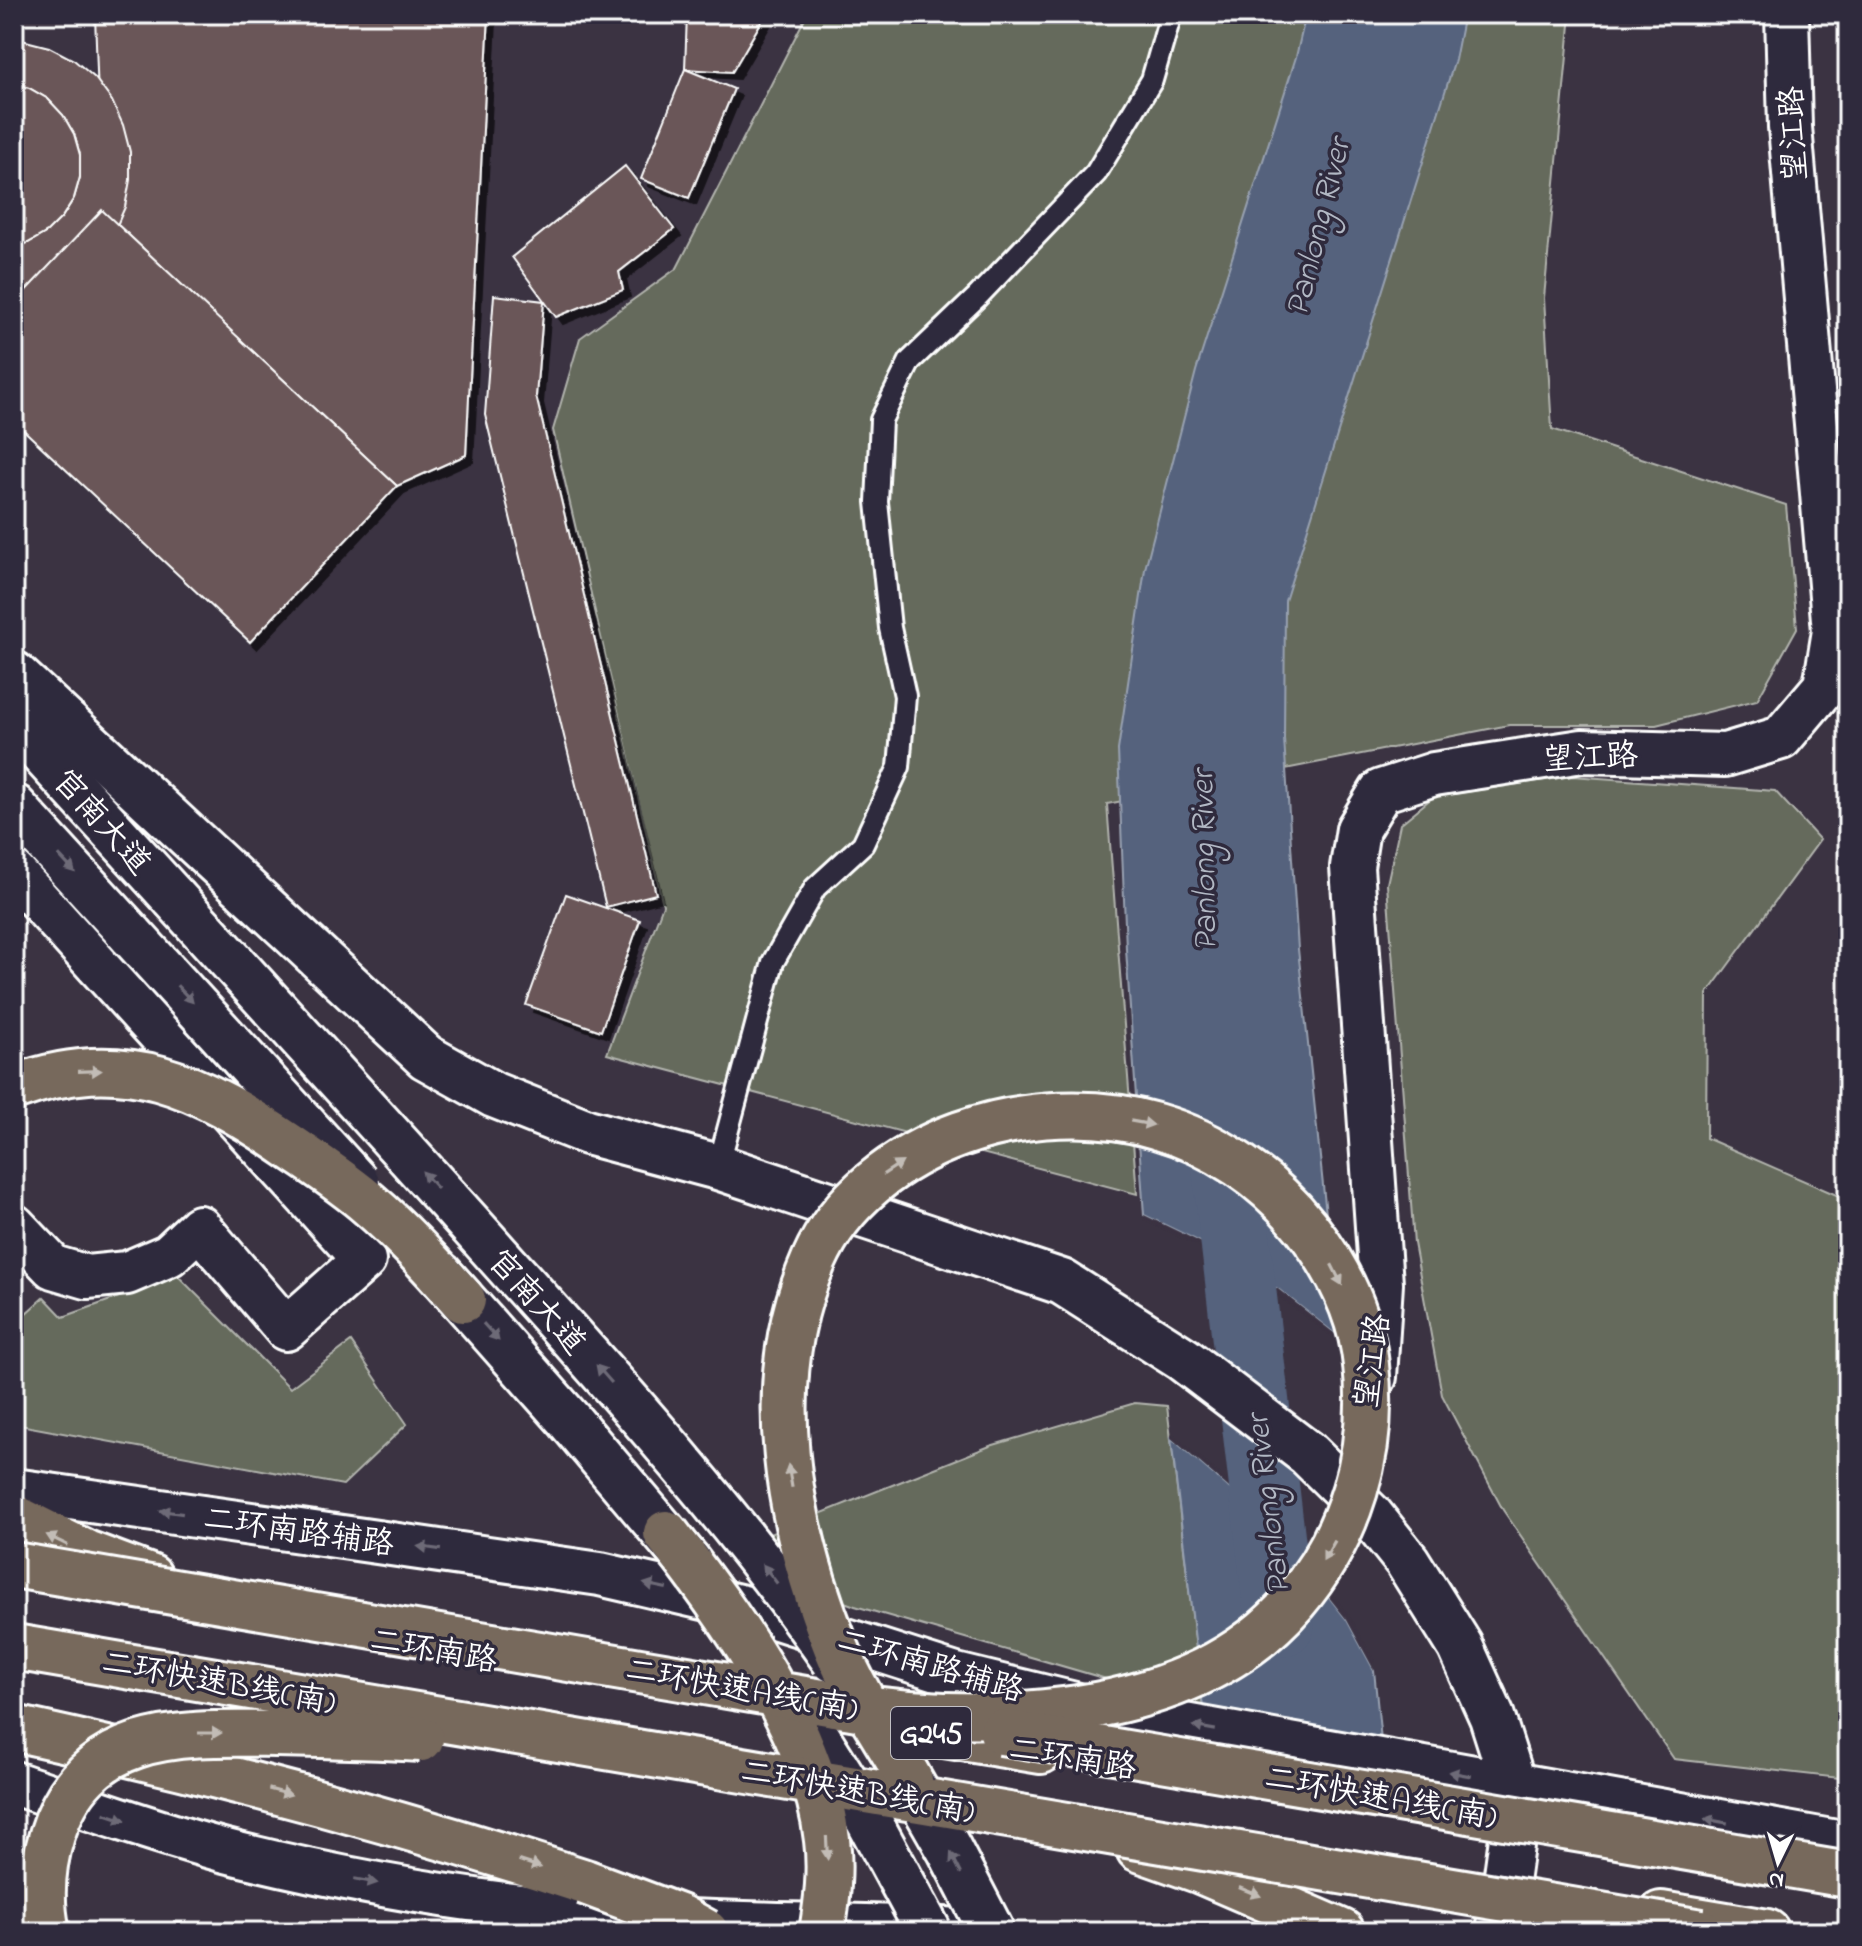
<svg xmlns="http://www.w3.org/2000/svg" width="1862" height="1946" font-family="'Indie Flower','LXGW WenKai TC',sans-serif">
	<defs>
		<filter id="shadow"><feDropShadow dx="7" dy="7" stdDeviation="0" flood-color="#0009"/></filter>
	</defs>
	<rect width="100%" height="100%" fill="#3b3342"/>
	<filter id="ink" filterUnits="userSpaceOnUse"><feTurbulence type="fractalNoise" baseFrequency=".0125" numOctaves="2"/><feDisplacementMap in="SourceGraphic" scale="16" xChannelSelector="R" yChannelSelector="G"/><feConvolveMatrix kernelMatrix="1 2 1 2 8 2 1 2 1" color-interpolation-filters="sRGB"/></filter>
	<g filter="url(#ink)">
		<g fill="#656a5c" stroke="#b2b4ae" stroke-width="2">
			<polygon points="807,14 1571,14 1544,298 1552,429 1786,505 1797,628 1757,700 1656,725 1509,725 1107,804 1137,1194 607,1054 663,905 553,430 580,338 677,268"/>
			<polygon points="1572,776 1775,791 1820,840 1707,994 1706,1138 1848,1200 1848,1779 1674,1759 1503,1510 1442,1395 1414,1243 1387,884 1400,824 1433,797"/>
			<polygon points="178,1276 290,1388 351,1342 407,1424 343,1485 14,1424 14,1324 44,1297 63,1317"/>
			<polygon points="1135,1403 1167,1406 1203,1707 855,1606 756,1569 767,1535 990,1446"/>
		</g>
		<g fill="#54627d" stroke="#98a1b1" stroke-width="2">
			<polygon points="1306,14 1464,14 1455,60 1285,601 1284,739 1298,949 1339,1337 1278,1289 1202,1243 1144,1215 1126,949 1118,750 1145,569 1196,371 1296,57"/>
			<polygon points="1171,1438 1227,1486 1290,1548 1347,1620 1374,1670 1381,1741 1203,1707"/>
		</g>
		<g fill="#3b3342">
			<polygon points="1144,1215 1202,1243 1278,1289 1339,1337 1339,1341 1275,1293 1201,1247 1145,1220"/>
			<polygon points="1171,1434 1229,1483 1293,1545 1350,1618 1373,1660 1374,1670 1347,1620 1290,1548 1227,1486 1171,1438"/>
		</g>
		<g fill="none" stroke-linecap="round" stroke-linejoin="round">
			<polyline stroke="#54627d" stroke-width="70" points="1227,1169 1280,1622"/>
		</g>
		<g fill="#6b5758" stroke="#fff" stroke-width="2" filter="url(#shadow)">
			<polygon points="100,14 489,14 466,455 397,486 102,210 95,15"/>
			<polygon points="687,14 766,14 732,72 685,69"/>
			<polygon points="14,38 49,47 74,60 95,78 112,101 123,125 130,152 130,180 125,207 114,232 98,255 78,274 54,288 14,299 14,246 28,243 47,232 62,217 74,198 80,177 80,155 74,134 63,115 48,99 29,88 14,84"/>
			<polygon points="685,69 734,89 689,198 641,179"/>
			<polygon points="14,84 29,88 48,99 63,115 74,134 80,155 80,177 74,198 62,217 47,232 28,243 14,246"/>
			<polygon points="625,166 674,229 619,272 623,290 556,317 512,257"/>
			<polygon points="102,210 397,486 250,642 14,421 14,303"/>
			<polygon points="494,295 544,301 536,396 656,894 606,907 485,415"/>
			<polygon points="566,894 640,920 601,1031 526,1005"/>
		</g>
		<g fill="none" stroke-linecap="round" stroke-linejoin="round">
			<g stroke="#fff" stroke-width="26">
				<polyline id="lane" points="718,1167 773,962 815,888 863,844 899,767 905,696 890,628 877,502 881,420 910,361 977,297 1096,173 1152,80 1171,14"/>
			</g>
			<g stroke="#fff" stroke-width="48">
				<g id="street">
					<polyline points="14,873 364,1260 286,1329 199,1227 169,1255 127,1273 87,1277 53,1267 14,1226"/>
					<polyline points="1375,1377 1381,1284 1352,867 1358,829 1381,791 1434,774 1582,751 1725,755 1781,738 1825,686 1834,631 1790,127 1787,14"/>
					<polyline points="14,1490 600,1574 743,1607 956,1675 1095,1709 1848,1844"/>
					<path d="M 14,1783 C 83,1806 151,1831 222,1850 C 348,1882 480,1904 610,1916 C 737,1927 865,1922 991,1932"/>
				</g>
			</g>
			<g stroke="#fff" stroke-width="50">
				<g id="secondary">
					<polyline points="14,674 426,1057 494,1095 587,1132 718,1167 1062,1282 1183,1359 1308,1454 1371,1516 1407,1561 1460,1646 1492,1717 1513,1783 1513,1831 1499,1932"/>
					<polyline points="14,723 174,898"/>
					<polyline points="14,807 132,936"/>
				</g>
			</g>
			<g stroke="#fff" stroke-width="50">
				<g id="primary">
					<polyline points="896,1727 1041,1751"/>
					<polyline points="1661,1914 1767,1932"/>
				</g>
			</g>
			<g stroke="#fff" stroke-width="50">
				<g id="highway">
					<polyline points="14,1517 86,1553 150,1577"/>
					<path d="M 14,1728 C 207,1770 398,1821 585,1882"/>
					<polyline points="1139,1849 1201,1871 1342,1932"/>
				</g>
			</g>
			<use href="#lane" stroke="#2f2a3d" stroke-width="20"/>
			<use href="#street" stroke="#2f2a3d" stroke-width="42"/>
			<use href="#secondary" stroke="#2f2a3d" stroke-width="44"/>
			<use href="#primary" stroke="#77695c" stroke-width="44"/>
			<use href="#highway" stroke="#77695c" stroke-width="44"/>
			<g stroke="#fff" stroke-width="50" stroke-linecap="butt">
				<g id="secondary-bridge">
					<path d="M 174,898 C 289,1025 405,1151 519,1279 C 629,1401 740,1525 834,1660"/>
					<polyline points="132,936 357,1183"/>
					<polyline points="438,1272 569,1420 689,1562"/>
					<polyline points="796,1703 862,1808 929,1932"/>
					<polyline points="905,1772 949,1849 992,1932"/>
				</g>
			</g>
			<g stroke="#fff" stroke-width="50" stroke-linecap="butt">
				<g id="highway-bridge">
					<path d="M 14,1088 C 124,1046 200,1085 291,1147 C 317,1165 345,1183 369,1204 C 403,1233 433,1267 463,1300"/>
					<path d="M 666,1533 C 731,1618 815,1731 827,1840 C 831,1871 827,1902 822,1932"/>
					<polyline points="14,1565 864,1709"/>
					<polyline points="14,1647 1701,1932"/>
					<path d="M 835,1704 C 981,1727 1189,1725 1294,1602 C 1350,1536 1376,1450 1366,1365 C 1361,1314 1337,1267 1306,1227 C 1268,1179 1215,1143 1156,1126 C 1036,1090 867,1139 814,1260 C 760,1383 788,1526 836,1647 C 855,1694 885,1736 910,1780"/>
					<polyline points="1002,1732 1848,1875"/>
					<polyline points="585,1882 679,1917 706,1932"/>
					<path d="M 47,1932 C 40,1900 42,1867 52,1835 C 85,1727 182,1733 275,1734 C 324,1735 373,1736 421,1739"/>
				</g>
			</g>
			<use href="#secondary-bridge" stroke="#2f2a3d" stroke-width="44"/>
			<use href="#highway-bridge" stroke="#77695c" stroke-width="44"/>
		</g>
		<defs><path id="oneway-solid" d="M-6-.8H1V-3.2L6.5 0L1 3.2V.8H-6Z" transform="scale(2)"/></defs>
		<g fill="#6d6a77">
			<use href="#oneway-solid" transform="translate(67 864) rotate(47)"/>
			<use href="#oneway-solid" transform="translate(185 994) rotate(47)"/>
			<use href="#oneway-solid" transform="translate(430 1180) rotate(-132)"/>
			<use href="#oneway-solid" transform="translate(491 1332) rotate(48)"/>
			<use href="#oneway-solid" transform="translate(604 1374) rotate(-131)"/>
			<use href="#oneway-solid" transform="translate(171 1512) rotate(-172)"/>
			<use href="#oneway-solid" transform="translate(429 1548) rotate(-172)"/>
			<use href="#oneway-solid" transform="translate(770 1574) rotate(-127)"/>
			<use href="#oneway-solid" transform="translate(655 1586) rotate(-168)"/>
			<use href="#oneway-solid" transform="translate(1204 1728) rotate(-170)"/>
			<use href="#oneway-solid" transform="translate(1460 1774) rotate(-170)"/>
			<use href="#oneway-solid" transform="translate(115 1817) rotate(18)"/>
			<use href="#oneway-solid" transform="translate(1716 1821) rotate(-170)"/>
			<use href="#oneway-solid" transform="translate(956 1863) rotate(-117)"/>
			<use href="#oneway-solid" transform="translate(366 1881) rotate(11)"/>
		</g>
		<g fill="#c2bcb6">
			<use href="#oneway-solid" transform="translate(90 1071) rotate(-2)"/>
			<use href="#oneway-solid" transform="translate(1142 1123) rotate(10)"/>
			<use href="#oneway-solid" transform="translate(893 1168) rotate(-33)"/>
			<use href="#oneway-solid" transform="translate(1337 1275) rotate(63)"/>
			<use href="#oneway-solid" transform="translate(790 1476) rotate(-100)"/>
			<use href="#oneway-solid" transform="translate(57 1540) rotate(-154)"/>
			<use href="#oneway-solid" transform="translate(1329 1551) rotate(120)"/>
			<use href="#oneway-solid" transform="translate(210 1733)"/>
			<use href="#oneway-solid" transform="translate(280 1792) rotate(15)"/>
			<use href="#oneway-solid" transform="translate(827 1848) rotate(87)"/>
			<use href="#oneway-solid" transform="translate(530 1864) rotate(18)"/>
			<use href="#oneway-solid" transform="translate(1250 1892) rotate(22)"/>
		</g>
	</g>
	<g text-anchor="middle" stroke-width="7" stroke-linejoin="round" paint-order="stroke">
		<rect fill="#2f2a3d" stroke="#c1bfc5" stroke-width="2" x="891" y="1707" width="80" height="52" rx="6"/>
		<g font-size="30" font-weight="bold" fill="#fff">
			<text x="931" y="1743">G245</text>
		</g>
		<g font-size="32" fill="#fff" stroke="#2f2a3d">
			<text transform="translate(1792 134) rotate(-93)" y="11">望江路</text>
			<text transform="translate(1590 756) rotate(-3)" y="11">望江路</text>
			<text transform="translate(103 821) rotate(48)" y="11">官南大道</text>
			<text transform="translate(538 1301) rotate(48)" y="11">官南大道</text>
			<text transform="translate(1371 1361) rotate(-82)" y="11">望江路</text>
			<text transform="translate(299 1530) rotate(8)" y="11">二环南路辅路</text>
			<text transform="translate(434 1649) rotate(10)" y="11">二环南路</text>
			<text transform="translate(931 1664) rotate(16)" y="11">二环南路辅路</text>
			<text transform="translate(219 1681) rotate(10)" y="11">二环快速B线(南)</text>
			<text transform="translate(742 1688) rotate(10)" y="11">二环快速A线(南)</text>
			<text transform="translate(1073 1757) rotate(9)" y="11">二环南路</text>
			<text transform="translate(858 1790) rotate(10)" y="11">二环快速B线(南)</text>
			<text transform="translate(1381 1796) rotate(10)" y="11">二环快速A线(南)</text>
		</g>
		<g font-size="34" font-style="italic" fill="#b2b8c4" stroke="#2f2a3d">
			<text transform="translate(1316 227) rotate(-76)" y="12">Panlong River</text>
			<text transform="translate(1202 861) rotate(-91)" y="12">Panlong River</text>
			<text transform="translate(1266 1505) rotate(-97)" y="12">Panlong River</text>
		</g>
	</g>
	<rect width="1862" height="1946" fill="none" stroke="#2f2a3d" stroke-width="48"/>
	<rect x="24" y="24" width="1814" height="1898" fill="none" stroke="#fff" stroke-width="3" filter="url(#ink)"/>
	<g transform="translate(1778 1862) rotate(185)" stroke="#2f2a3d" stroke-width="6" paint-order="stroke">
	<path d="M0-6L14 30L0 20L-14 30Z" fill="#ffffff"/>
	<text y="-12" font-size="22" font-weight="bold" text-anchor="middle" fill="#ffffff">N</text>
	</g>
</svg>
